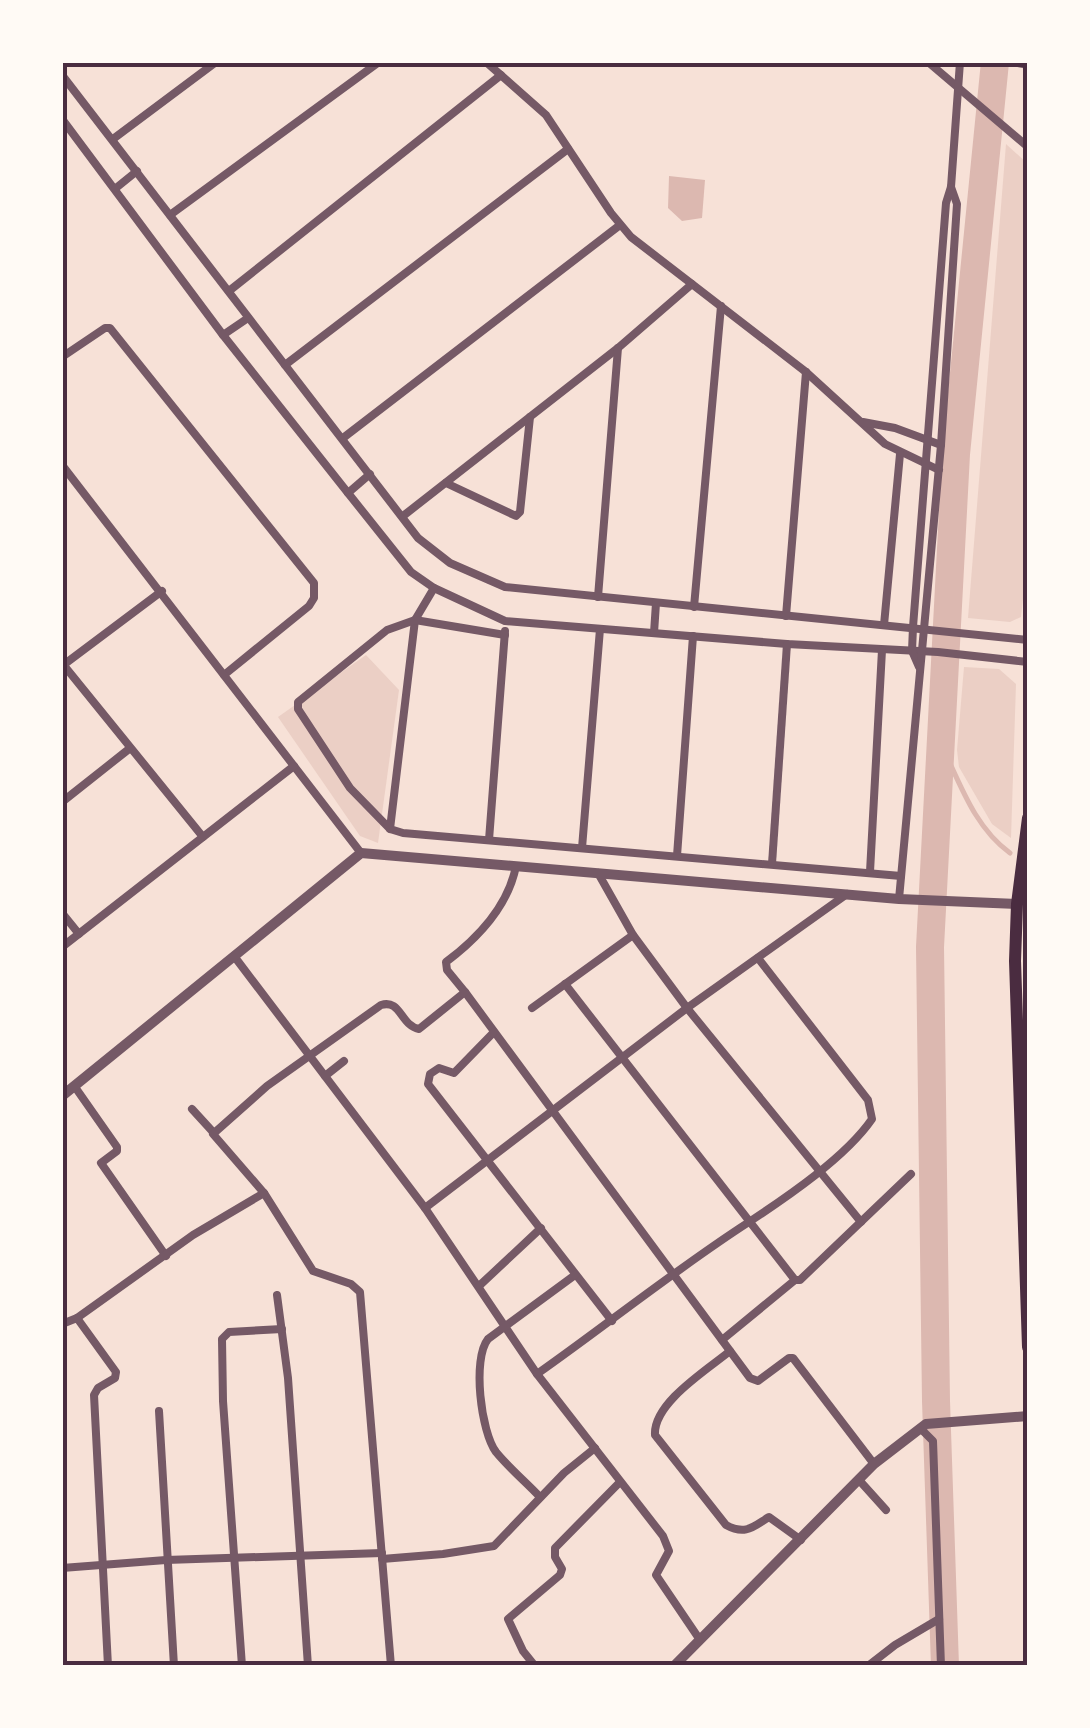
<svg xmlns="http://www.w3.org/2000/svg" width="1090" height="1728" font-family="'Golos Text',sans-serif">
	<rect width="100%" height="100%" fill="#f7e1d7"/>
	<g fill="#ebcfc5">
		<polygon points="1006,144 1028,164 1028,553 1021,617 1010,622 968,618"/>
		<polygon points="366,655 399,690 378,843 360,836 278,717"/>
		<polygon points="964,667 999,669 1016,684 1011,838 992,824 959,767 957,750"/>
	</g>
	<polygon fill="#dcb8b0" points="669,176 705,180 702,218 682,221 668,208"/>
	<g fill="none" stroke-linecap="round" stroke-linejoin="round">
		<path stroke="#dcb8b0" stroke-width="5" d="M 941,744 C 960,783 974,827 1010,853"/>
		<polyline stroke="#dcb8b0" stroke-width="28" points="945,1666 936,1401 930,947 956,454 995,62"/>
		<g stroke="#755966" stroke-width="8">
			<polyline points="486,62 546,115 611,213 631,237 806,372 885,444 939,470"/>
			<polyline points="928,62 1028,147"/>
			<polyline points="1012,62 1028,65"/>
			<polyline points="62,64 65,62"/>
			<polyline points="62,75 418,538 450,563 505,587 1028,640"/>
			<polyline points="62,119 223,335 348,493 411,572 434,588 505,621 787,644 938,652 1028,662"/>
			<polyline points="113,139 216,62"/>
			<polyline points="116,188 137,171"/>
			<polyline points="170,215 379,62"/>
			<polyline points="229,291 501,75"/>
			<polyline points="223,335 248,318"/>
			<polyline points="62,357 105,328 110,328 314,583 314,598 309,606 224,675"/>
			<polyline points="285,365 568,149"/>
			<polyline points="863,422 895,428 941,445"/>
			<polyline points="343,438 620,225"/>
			<polyline points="62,465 361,853"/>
			<polyline points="446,483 516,516 520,512 530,417"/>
			<polyline points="348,493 370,474"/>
			<polyline points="403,516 618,348 692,284"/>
			<polyline points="434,588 415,620 390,829 403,833 901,876"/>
			<polyline points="598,597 618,348"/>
			<polyline points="694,607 721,306"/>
			<polyline points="786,616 806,372"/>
			<polyline points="884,625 900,454"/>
			<polyline points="654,633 656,603"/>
			<polyline points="62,663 203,837"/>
			<polyline points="62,666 162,591"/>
			<polyline points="919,667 912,651 913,627 946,203 951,187 960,62"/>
			<polyline points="62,802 129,749"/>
			<polyline points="390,829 350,788 298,709 298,702 387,630 415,620 505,635"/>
			<polyline points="489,840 505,631"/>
			<polyline points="582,848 600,629"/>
			<polyline points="677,856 693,636"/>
			<polyline points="772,864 787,644"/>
			<polyline points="870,872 882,650"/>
			<polyline points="598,873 633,935 687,1008 861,1222"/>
			<polyline points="899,899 941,445 957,204 951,187"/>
			<polyline points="62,913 79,934"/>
			<polyline points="62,947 294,766"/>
			<polyline points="234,956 425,1208 537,1374 663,1536 669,1551 656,1575 700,1640"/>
			<polyline points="565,984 795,1280"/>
			<polyline points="465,992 750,1378 758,1381 789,1358 793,1358 874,1464"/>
			<polyline points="532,1008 633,935"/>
			<polyline points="494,1032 454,1073 439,1068 430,1074 428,1084 612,1321"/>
			<polyline points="325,1076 344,1061"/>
			<polyline points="75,1087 117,1147 117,1151 101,1163 166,1256"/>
			<polyline points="192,1109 213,1132"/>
			<polyline points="425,1208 687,1008 847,894"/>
			<polyline points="479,1286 541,1228"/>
			<polyline points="277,1295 288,1378 308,1666"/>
			<polyline points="77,1318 193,1235 264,1193"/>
			<polyline points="62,1324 77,1318 116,1372 115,1378 98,1388 94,1395 108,1666"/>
			<polyline points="722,1340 795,1280 800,1280 911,1174"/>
			<path d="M 730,1351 C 707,1370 653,1403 655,1435 L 726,1525 C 746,1536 754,1526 769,1517 L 801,1540"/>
			<path d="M 537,1374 C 608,1324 676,1269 749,1222 C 787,1197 846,1157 872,1119 L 868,1100 L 758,958"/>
			<polyline points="159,1411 174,1666"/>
			<polyline points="921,1429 933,1441 941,1666"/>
			<polyline points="859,1480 886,1510"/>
			<path d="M 540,1497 C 526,1482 509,1468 496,1452 C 481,1432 472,1359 488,1339 L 575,1275"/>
			<polyline points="382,1559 443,1554 494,1546 564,1473 595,1448"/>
			<polyline points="62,1568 166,1560 382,1553"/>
			<polyline points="242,1666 223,1401 222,1339 229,1332 282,1329"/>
			<path d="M 391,1666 L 360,1292 L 351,1284 L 313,1271 L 264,1193 L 213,1134 L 267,1086 L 381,1005 C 401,999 400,1025 419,1029 L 465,992 L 447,970 L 446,962 C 478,938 508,907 516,866"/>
			<polyline points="535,1666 523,1651 508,1619 560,1575 562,1569 555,1557 555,1548 620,1482"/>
			<polyline points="868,1666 895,1645 939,1619"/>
		</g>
		<g stroke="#755966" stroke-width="10">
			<polyline points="62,1096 361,853 899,899 1017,904"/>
			<polyline points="674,1666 874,1464 926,1424 1028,1416"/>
		</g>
		<polyline stroke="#4a2c40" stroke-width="12" points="1028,818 1017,904 1015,961 1028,1347"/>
	</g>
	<rect width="1090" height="1728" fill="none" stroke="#fffaf5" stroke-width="130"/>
	<rect x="65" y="65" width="960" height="1598" fill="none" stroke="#4a2c40" stroke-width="4"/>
</svg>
